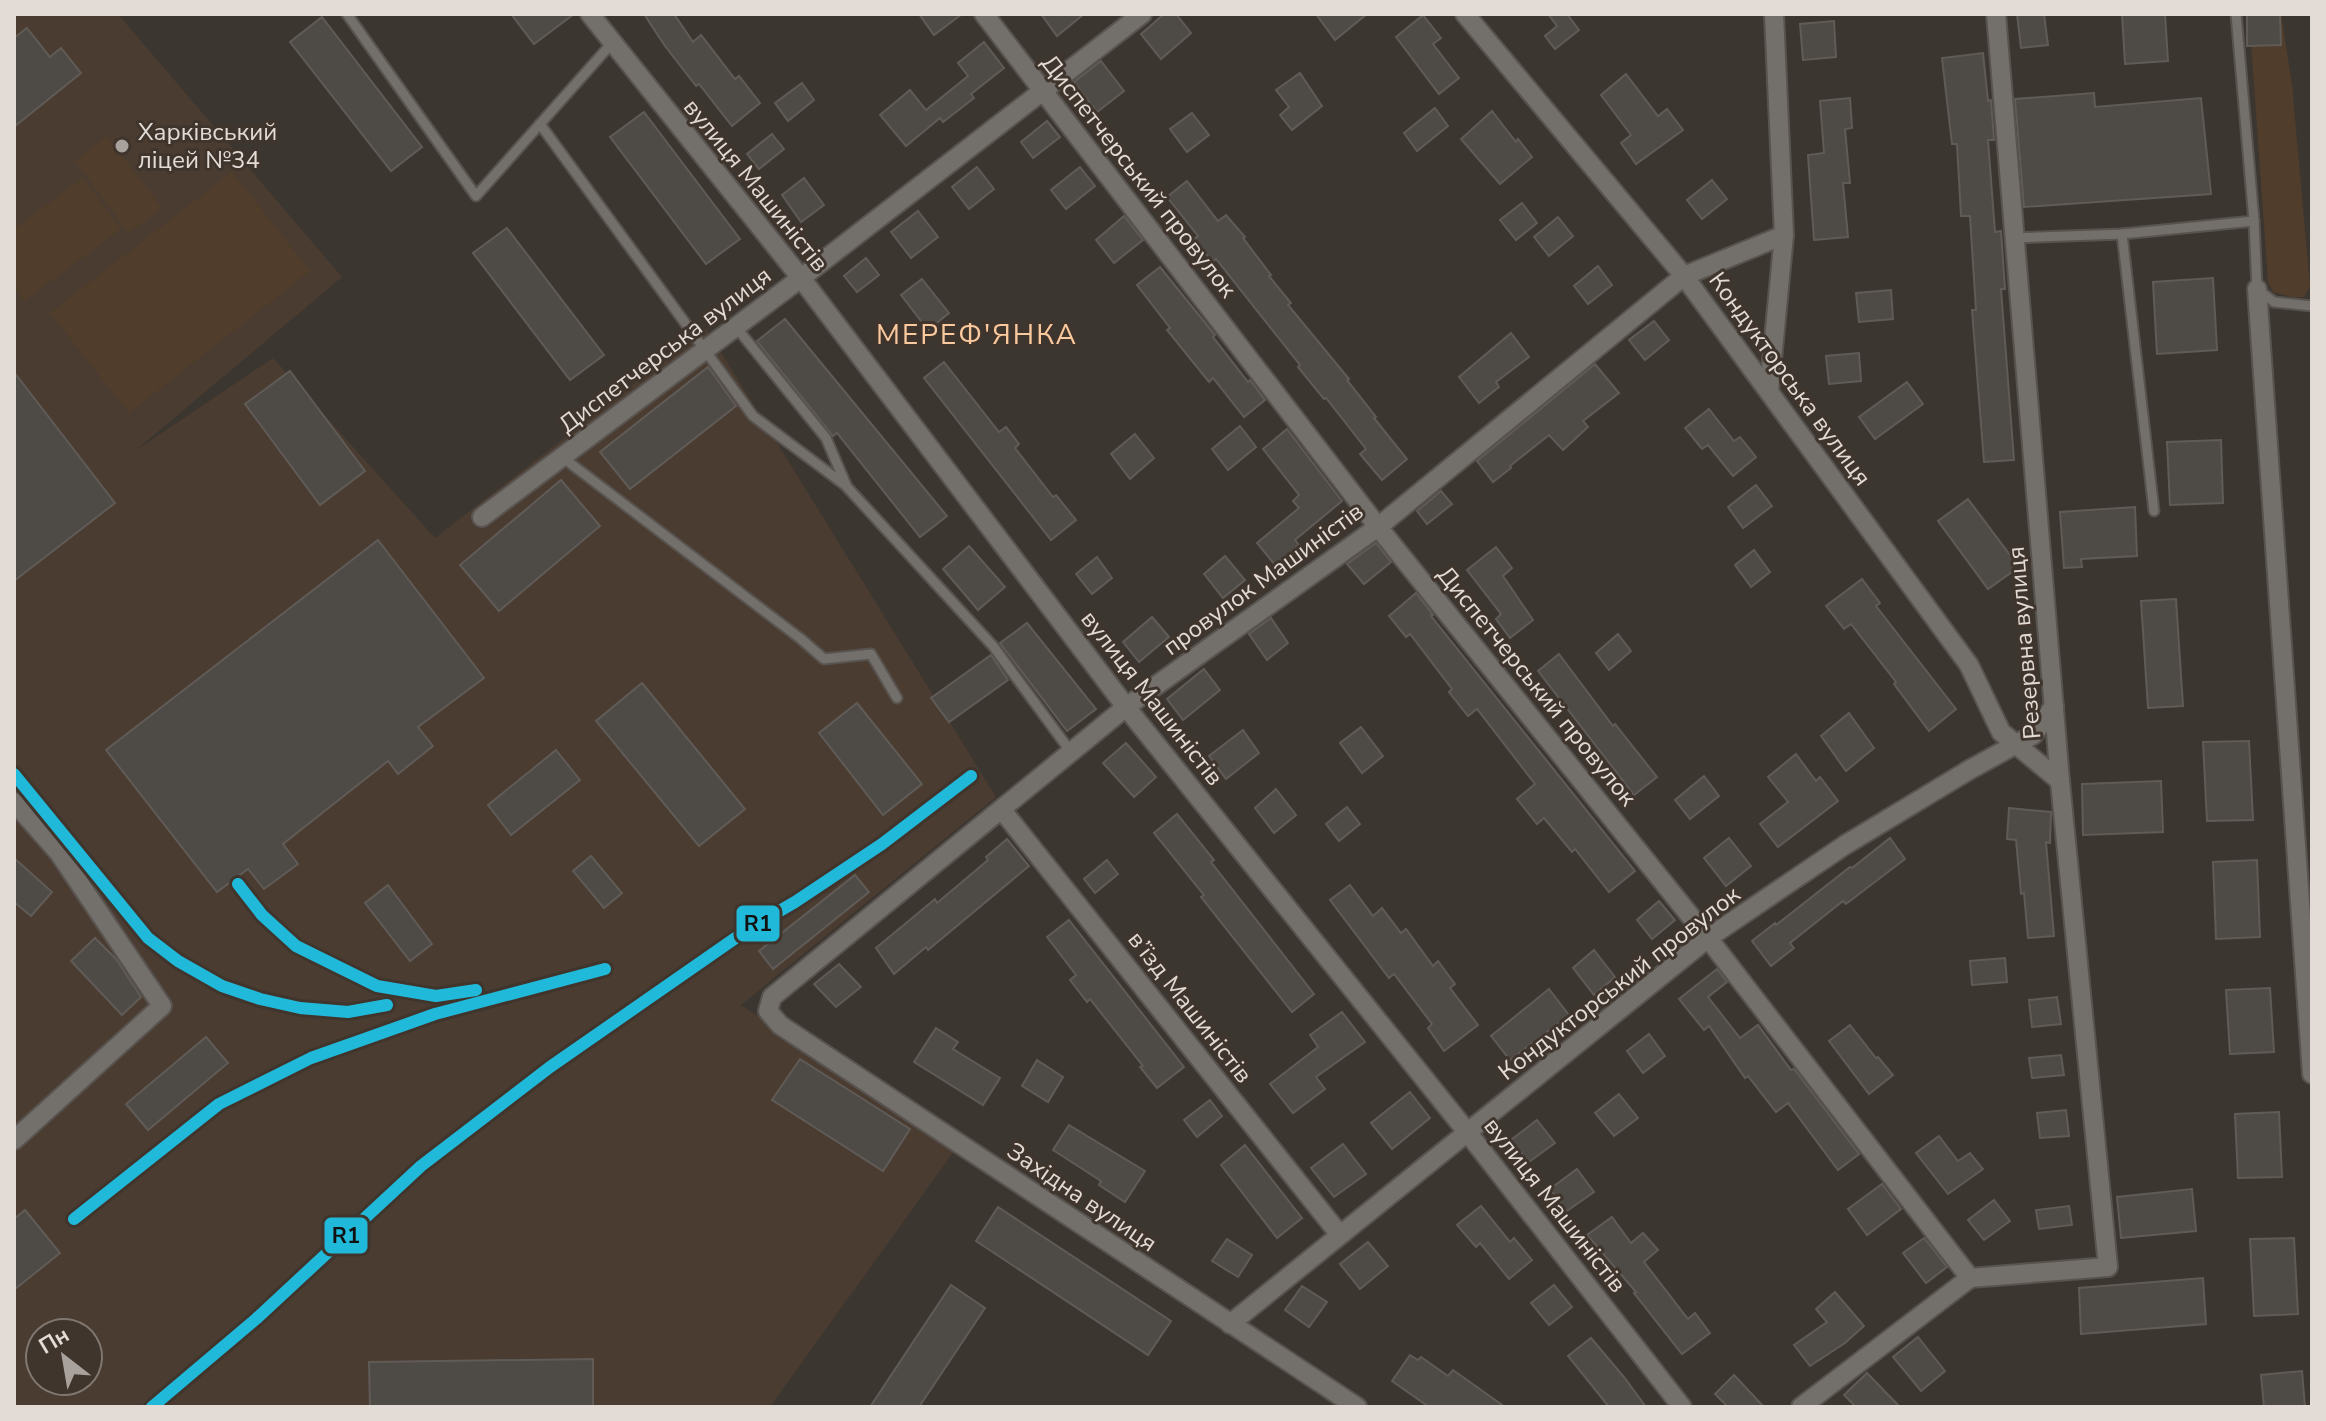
<svg xmlns="http://www.w3.org/2000/svg" width="2326" height="1421" font-family="'Nunito Sans',sans-serif">
	<rect width="100%" height="100%" fill="#3c3631"/>
	<path fill="#4a3c30" fill-rule="evenodd" d="M 14,14 L 118,14 L 342,277 L 135,451 L 273,358 L 435,538 L 706,328 L 996,797 L 741,1005 L 959,1144 L 770,1407 L 14,1407 ZM 40,1333 L 88,1333 L 88,1381 L 40,1381 Z"/>
	<g fill="#513d2b">
		<polygon points="2249,14 2281,14 2292,85 2310,286 2304,297 2292,297 2273,292 2268,282"/>
		<polygon points="107,136 162,208 129,233 75,161"/>
		<polygon points="232,172 310,271 129,413 50,313"/>
		<polygon points="83,178 121,229 24,301 14,287 14,229"/>
	</g>
	<g fill="#4e4a46" stroke="#605b57" stroke-width="2">
		<polygon points="511,14 574,14 534,44"/>
		<polygon points="644,14 674,14 693,42 701,35 735,79 739,76 760,103 732,126 699,84 696,86 665,46"/>
		<polygon points="919,14 962,14 934,35"/>
		<polygon points="1041,14 1084,14 1057,36"/>
		<polygon points="1164,14 1176,14 1191,33 1161,59 1141,34"/>
		<polygon points="1316,14 1367,14 1335,40"/>
		<polygon points="1548,14 1567,14 1579,30 1555,49 1545,36 1557,26"/>
		<polygon points="2017,14 2044,14 2048,45 2021,48"/>
		<polygon points="2122,14 2165,14 2168,61 2125,64"/>
		<polygon points="2247,14 2280,14 2281,45 2247,46"/>
		<polygon points="1423,15 1441,38 1433,44 1459,78 1439,94 1396,37"/>
		<polygon points="322,17 422,147 391,171 290,42"/>
		<polygon points="1834,21 1836,57 1803,60 1800,24"/>
		<polygon points="27,28 50,57 61,48 81,73 14,127 14,38"/>
		<polygon points="984,42 1004,68 971,94 974,98 943,122 940,118 906,146 880,115 910,90 926,110 968,76 958,63"/>
		<polygon points="1983,53 1988,101 1991,100 1994,140 1988,140 1995,232 2001,231 2005,289 2001,289 2014,460 1984,462 1972,310 1976,310 1970,216 1961,216 1957,144 1952,144 1942,58"/>
		<polygon points="1101,61 1124,91 1097,112 1074,82"/>
		<polygon points="1300,73 1322,106 1292,130 1280,115 1289,107 1276,90"/>
		<polygon points="1626,74 1658,116 1667,109 1683,130 1636,164 1621,143 1631,135 1601,95"/>
		<polygon points="802,83 814,100 788,121 775,103"/>
		<polygon points="2094,93 2095,107 2201,98 2211,194 2024,207 2015,99"/>
		<polygon points="1850,98 1852,128 1845,129 1850,183 1843,183 1848,237 1814,240 1808,155 1824,153 1820,101"/>
		<polygon points="1435,108 1448,126 1417,151 1404,133"/>
		<polygon points="1492,111 1516,142 1518,139 1532,157 1500,184 1461,139"/>
		<polygon points="644,112 740,239 706,264 610,137"/>
		<polygon points="1192,113 1209,135 1187,152 1170,129"/>
		<polygon points="1047,121 1060,137 1033,158 1021,142"/>
		<polygon points="772,134 784,149 759,169 747,154"/>
		<polygon points="977,167 994,189 969,209 952,187"/>
		<polygon points="1080,167 1095,186 1066,209 1051,190"/>
		<polygon points="804,178 824,205 801,222 782,195"/>
		<polygon points="1712,180 1727,199 1702,219 1687,200"/>
		<polygon points="1187,181 1218,221 1226,215 1245,237 1243,238 1271,275 1269,276 1291,303 1288,305 1349,379 1347,380 1376,417 1374,418 1407,459 1382,480 1360,454 1366,449 1326,398 1324,399 1298,367 1300,365 1216,259 1212,262 1194,239 1198,236 1167,197"/>
		<polygon points="1522,203 1537,223 1516,240 1500,220"/>
		<polygon points="918,211 938,237 911,258 891,232"/>
		<polygon points="1124,216 1143,240 1114,263 1096,240"/>
		<polygon points="1558,217 1573,236 1549,256 1534,237"/>
		<polygon points="507,228 604,355 570,380 473,253"/>
		<polygon points="866,258 879,275 857,292 844,276"/>
		<polygon points="1598,266 1612,285 1588,304 1574,286"/>
		<polygon points="1160,267 1215,335 1213,337 1248,382 1250,380 1265,400 1244,417 1213,378 1209,382 1167,330 1170,328 1137,285"/>
		<polygon points="2213,278 2217,350 2157,354 2153,282"/>
		<polygon points="922,279 949,313 928,330 901,295"/>
		<polygon points="1891,290 1893,319 1859,322 1856,293"/>
		<polygon points="785,319 947,516 920,537 837,433 833,436 757,341"/>
		<polygon points="1654,321 1669,340 1645,360 1629,340"/>
		<polygon points="1511,333 1529,357 1496,382 1499,387 1479,403 1459,377"/>
		<polygon points="1859,353 1861,381 1829,384 1826,356"/>
		<polygon points="944,362 999,432 1006,427 1019,444 1015,448 1053,497 1056,495 1076,520 1051,540 924,378"/>
		<polygon points="1595,364 1619,393 1583,421 1588,427 1563,450 1549,435 1510,466 1511,468 1493,482 1477,461"/>
		<polygon points="708,367 736,406 630,489 600,452"/>
		<polygon points="290,371 365,471 320,505 245,404"/>
		<polygon points="14,372 115,503 14,581"/>
		<polygon points="1907,382 1923,404 1875,439 1859,417"/>
		<polygon points="1709,409 1734,441 1740,437 1756,457 1733,476 1708,445 1702,449 1685,428"/>
		<polygon points="1240,426 1256,447 1228,470 1212,449"/>
		<polygon points="1287,429 1342,501 1295,540 1299,545 1275,565 1257,543 1299,508 1293,501 1299,495 1263,449"/>
		<polygon points="1135,434 1154,458 1130,479 1111,454"/>
		<polygon points="2221,440 2223,503 2170,505 2167,442"/>
		<polygon points="561,480 600,526 499,611 460,565"/>
		<polygon points="1756,485 1772,506 1743,528 1728,507"/>
		<polygon points="1441,491 1452,504 1427,524 1417,511"/>
		<polygon points="1968,499 2019,567 1988,589 1938,521"/>
		<polygon points="2135,507 2137,556 2081,559 2082,567 2064,568 2060,512"/>
		<polygon points="378,540 484,678 418,727 433,746 398,774 388,761 283,844 298,864 264,889 248,869 217,892 106,750"/>
		<polygon points="1376,543 1391,562 1364,584 1347,564"/>
		<polygon points="969,546 1005,587 978,610 943,569"/>
		<polygon points="1496,547 1512,568 1503,576 1533,620 1510,638 1496,619 1501,614 1467,570"/>
		<polygon points="1754,550 1770,572 1751,587 1735,565"/>
		<polygon points="1225,556 1245,580 1223,598 1204,574"/>
		<polygon points="1097,557 1112,578 1092,594 1076,574"/>
		<polygon points="1862,579 1880,603 1876,606 1956,709 1929,731 1894,684 1896,682 1851,624 1844,629 1826,606"/>
		<polygon points="1416,593 1433,615 1431,616 1635,871 1609,892 1575,849 1572,852 1544,818 1537,824 1517,799 1535,784 1477,709 1468,716 1449,692 1452,689 1410,634 1406,637 1389,616"/>
		<polygon points="2176,599 2183,706 2148,708 2141,601"/>
		<polygon points="1152,617 1169,637 1139,662 1123,642"/>
		<polygon points="1271,618 1288,643 1267,660 1249,634"/>
		<polygon points="1027,623 1096,709 1067,731 1000,643"/>
		<polygon points="1618,634 1631,651 1609,670 1596,653"/>
		<polygon points="1559,654 1613,726 1615,724 1657,777 1634,795 1538,671"/>
		<polygon points="991,655 1008,680 949,722 931,698"/>
		<polygon points="1204,669 1220,690 1183,720 1167,699"/>
		<polygon points="642,683 745,809 699,846 596,721"/>
		<polygon points="857,703 922,784 883,815 819,733"/>
		<polygon points="1849,713 1874,748 1846,771 1821,736"/>
		<polygon points="1361,727 1383,756 1362,773 1340,743"/>
		<polygon points="1243,730 1259,753 1226,779 1209,756"/>
		<polygon points="2249,741 2253,820 2207,821 2203,742"/>
		<polygon points="1126,743 1156,777 1134,797 1103,763"/>
		<polygon points="556,750 580,780 511,835 488,805"/>
		<polygon points="1796,754 1816,781 1820,777 1838,801 1778,847 1760,824 1788,802 1768,777"/>
		<polygon points="1704,776 1719,796 1690,819 1675,800"/>
		<polygon points="2161,781 2163,832 2083,835 2082,784"/>
		<polygon points="1276,789 1296,815 1274,833 1255,808"/>
		<polygon points="1347,807 1360,824 1339,841 1326,824"/>
		<polygon points="2009,808 2051,812 2050,843 2046,842 2054,936 2028,938 2024,893 2021,894 2016,840 2007,839"/>
		<polygon points="1177,814 1214,860 1211,862 1314,994 1292,1012 1201,897 1204,895 1154,833"/>
		<polygon points="1729,838 1751,866 1726,886 1704,858"/>
		<polygon points="1890,838 1905,859 1846,904 1843,901 1790,943 1794,948 1771,966 1752,941 1775,923 1776,925 1850,867 1852,868"/>
		<polygon points="1007,839 1029,866 928,950 926,947 894,974 876,948 935,899 937,903 988,860 986,857"/>
		<polygon points="591,856 622,893 604,908 573,871"/>
		<polygon points="14,858 52,892 31,916 14,902"/>
		<polygon points="1107,860 1118,874 1095,893 1084,879"/>
		<polygon points="2257,860 2260,937 2216,939 2213,862"/>
		<polygon points="855,875 869,892 773,969 759,951"/>
		<polygon points="388,885 432,944 410,961 365,903"/>
		<polygon points="1350,885 1373,916 1382,908 1401,933 1406,929 1433,966 1438,961 1455,984 1450,988 1478,1025 1444,1051 1428,1028 1432,1024 1394,974 1389,978 1330,900"/>
		<polygon points="1659,901 1675,920 1652,939 1637,920"/>
		<polygon points="1069,920 1184,1067 1157,1088 1140,1067 1143,1066 1090,999 1087,1002 1070,980 1076,975 1047,937"/>
		<polygon points="95,938 116,959 141,997 122,1015 71,961"/>
		<polygon points="1594,950 1615,977 1594,995 1573,968"/>
		<polygon points="2005,958 2007,982 1972,985 1970,961"/>
		<polygon points="839,964 861,987 836,1007 814,984"/>
		<polygon points="1717,969 1727,982 1708,997 1740,1038 1758,1025 1791,1070 1794,1069 1859,1154 1838,1170 1788,1103 1776,1112 1748,1076 1745,1078 1709,1026 1704,1030 1679,999"/>
		<polygon points="2270,988 2274,1052 2230,1054 2226,990"/>
		<polygon points="1549,989 1569,1015 1510,1060 1491,1036"/>
		<polygon points="2057,997 2061,1024 2032,1027 2029,1000"/>
		<polygon points="1342,1012 1365,1042 1316,1077 1325,1089 1293,1113 1270,1084 1318,1047 1310,1035"/>
		<polygon points="1850,1025 1876,1058 1878,1057 1893,1075 1869,1094 1829,1041"/>
		<polygon points="936,1028 958,1042 953,1049 1000,1078 983,1105 914,1062"/>
		<polygon points="1649,1034 1665,1056 1643,1073 1627,1051"/>
		<polygon points="206,1037 228,1063 148,1130 126,1104"/>
		<polygon points="2061,1055 2064,1075 2032,1078 2029,1058"/>
		<polygon points="800,1059 910,1129 883,1171 772,1100"/>
		<polygon points="1037,1060 1063,1077 1048,1102 1022,1086"/>
		<polygon points="1410,1092 1430,1118 1392,1149 1371,1123"/>
		<polygon points="1619,1094 1638,1118 1614,1136 1595,1113"/>
		<polygon points="1210,1100 1222,1116 1197,1137 1184,1120"/>
		<polygon points="2066,1110 2069,1136 2040,1138 2037,1113"/>
		<polygon points="2279,1112 2282,1177 2238,1178 2235,1114"/>
		<polygon points="1537,1120 1555,1143 1529,1162 1511,1140"/>
		<polygon points="1069,1125 1145,1171 1125,1202 1099,1185 1101,1181 1053,1150"/>
		<polygon points="1939,1136 1958,1161 1970,1153 1983,1169 1948,1194 1916,1153"/>
		<polygon points="1343,1144 1366,1174 1334,1197 1311,1168"/>
		<polygon points="1245,1145 1302,1218 1277,1238 1221,1165"/>
		<polygon points="1577,1169 1594,1192 1567,1211 1550,1189"/>
		<polygon points="1882,1184 1901,1209 1867,1235 1848,1209"/>
		<polygon points="2192,1189 2196,1231 2121,1238 2117,1197"/>
		<polygon points="1994,1200 2010,1221 1984,1240 1968,1220"/>
		<polygon points="1481,1206 1510,1242 1514,1238 1532,1260 1509,1279 1480,1243 1476,1247 1457,1225"/>
		<polygon points="2069,1206 2072,1225 2039,1229 2036,1210"/>
		<polygon points="998,1207 1171,1321 1148,1355 976,1241"/>
		<polygon points="25,1210 60,1253 14,1290 14,1219"/>
		<polygon points="1612,1217 1631,1243 1643,1233 1658,1250 1644,1262 1688,1319 1695,1313 1710,1333 1682,1354 1634,1293 1636,1292 1587,1235"/>
		<polygon points="1924,1238 1947,1267 1926,1283 1903,1253"/>
		<polygon points="2294,1238 2298,1314 2254,1316 2250,1239"/>
		<polygon points="1227,1239 1252,1255 1238,1277 1212,1261"/>
		<polygon points="1368,1242 1388,1266 1360,1289 1340,1264"/>
		<polygon points="2203,1278 2206,1324 2081,1334 2079,1288"/>
		<polygon points="951,1285 985,1308 919,1407 870,1407"/>
		<polygon points="1554,1285 1572,1307 1549,1325 1531,1303"/>
		<polygon points="1302,1286 1327,1302 1309,1327 1285,1310"/>
		<polygon points="1835,1292 1864,1326 1845,1343 1810,1366 1794,1345 1827,1322 1816,1309"/>
		<polygon points="1918,1337 1945,1371 1921,1391 1893,1357"/>
		<polygon points="1591,1338 1624,1377 1646,1407 1609,1407 1568,1356"/>
		<polygon points="1410,1355 1418,1360 1421,1357 1448,1376 1453,1370 1505,1407 1429,1407 1392,1381"/>
		<polygon points="593,1359 593,1407 370,1407 369,1362"/>
		<polygon points="2302,1371 2305,1407 2264,1407 2261,1375"/>
		<polygon points="1867,1373 1900,1407 1856,1407 1844,1395"/>
		<polygon points="1734,1375 1764,1407 1728,1407 1715,1394"/>
	</g>
	<g fill="none" stroke-linecap="round" stroke-linejoin="round">
		<g stroke="#58534f" stroke-width="13">
			<g id="service">
				<polyline points="347,14 476,196 612,43"/>
				<polyline points="2236,14 2254,221"/>
				<polyline points="540,124 753,416 845,485"/>
				<polyline points="2122,234 2154,511"/>
				<polyline points="2014,238 2122,234 2254,221 2257,289 2274,302 2312,306"/>
				<polyline points="736,327 826,438 847,487 993,646 1071,752"/>
				<polyline points="562,457 801,639 824,659 871,654 897,698"/>
			</g>
		</g>
		<g stroke="#58534f" stroke-width="22">
			<g id="minor">
				<polyline points="590,14 801,278 1126,707 1468,1133 1682,1407"/>
				<polyline points="984,14 1378,527 1708,938 1970,1278 2108,1267 2060,781 1996,14"/>
				<polyline points="1465,14 1684,276 1969,665 2001,732 2060,781"/>
				<polyline points="2257,289 2312,1074"/>
				<polyline points="1769,391 1784,235 1774,14"/>
				<polyline points="482,517 801,278 1142,14"/>
				<polyline points="14,802 59,853 162,1006 14,1140"/>
				<polyline points="1002,810 1340,1235"/>
				<polyline points="1230,1324 1708,938 1845,845 1969,770 2033,735 2054,706"/>
				<polyline points="1357,1407 780,1025 768,1011 772,997 1126,707 1378,527 1684,276 1784,235"/>
				<polyline points="1801,1407 1970,1278"/>
			</g>
		</g>
		<use href="#service" stroke="#736f6b" stroke-width="9"/>
		<use href="#minor" stroke="#736f6b" stroke-width="18"/>
		<g stroke="#40352d" stroke-width="18">
			<g id="rail-1">
				<polyline points="14,774 148,938 178,961 222,986 260,999 300,1008 348,1012 387,1005"/>
				<polyline points="238,884 262,915 296,946 377,986 436,996 476,990"/>
				<polyline points="74,1219 219,1104 311,1058 435,1014 605,969"/>
				<polyline points="152,1407 256,1319 421,1166 550,1067 747,930 795,902 882,844 971,776"/>
			</g>
		</g>
		<use href="#rail-1" stroke="#20b9da" stroke-width="12"/>
	</g>
	<circle fill="#a8a19c" stroke="#40352d" stroke-width="3" cx="122" cy="146" r="8"/>
	<g text-anchor="middle" stroke-width="6" stroke-linejoin="round" paint-order="stroke">
		<g font-size="24" fill="#e2dbd6" stroke="#40352d" text-anchor="start">
			<text x="138" y="140">Харківський<tspan x="138" dy="28">ліцей №34</tspan></text>
		</g>
		<g font-size="24" fill="#e2dbd6" stroke="#40352d">
			<text transform="translate(1139 176) rotate(52)" y="8">Диспетчерський провулок</text>
			<text transform="translate(756 185) rotate(51)" y="8">вулиця Машиністів</text>
			<text transform="translate(665 350) rotate(-37)" y="8">Диспетчерська вулиця</text>
			<text transform="translate(1790 379) rotate(54)" y="8">Кондукторська вулиця</text>
			<text transform="translate(1263 579) rotate(-36)" y="8">провулок Машиністів</text>
			<text transform="translate(2024 643) rotate(-95)" y="8">Резервна вулиця</text>
			<text transform="translate(1537 686) rotate(51)" y="8">Диспетчерський провулок</text>
			<text transform="translate(1152 698) rotate(52)" y="8">вулиця Машиністів</text>
			<text transform="translate(1619 983) rotate(-38)" y="8">Кондукторський провулок</text>
			<text transform="translate(1190 1007) rotate(52)" y="8">в’їзд Машиністів</text>
			<text transform="translate(1082 1197) rotate(34)" y="8">Західна вулиця</text>
			<text transform="translate(1555 1205) rotate(52)" y="8">вулиця Машиністів</text>
		</g>
		<g font-size="28" letter-spacing="2" fill="#fbc99e" stroke="#40352d">
			<text x="977" y="344">МЕРЕФ'ЯНКА</text>
		</g>
	</g>
	<g stroke="#40352d" stroke-width="3">
		<rect x="735" y="904" width="46" height="39" rx="8" fill="#20b9da"/>
		<rect x="323" y="1216" width="46" height="39" rx="8" fill="#20b9da"/>
	</g>
	<g font-size="22" text-anchor="middle" font-weight="bold" fill="#111">
		<text x="758" y="931">R1</text>
		<text x="346" y="1243">R1</text>
	</g>
	<rect width="2326" height="1421" fill="none" stroke="#e2dbd6" stroke-width="32"/>
	<g transform="translate(64 1357) rotate(329)"><circle r="38" fill="#40352d" stroke="#817771" stroke-width="2"/>
	<path d="M0-6L14 30L0 20L-14 30Z" fill="#a8a19c"/>
	<text y="-12" font-size="22" font-weight="bold" text-anchor="middle" fill="#e2dbd6">Пн</text>
	</g>
</svg>
